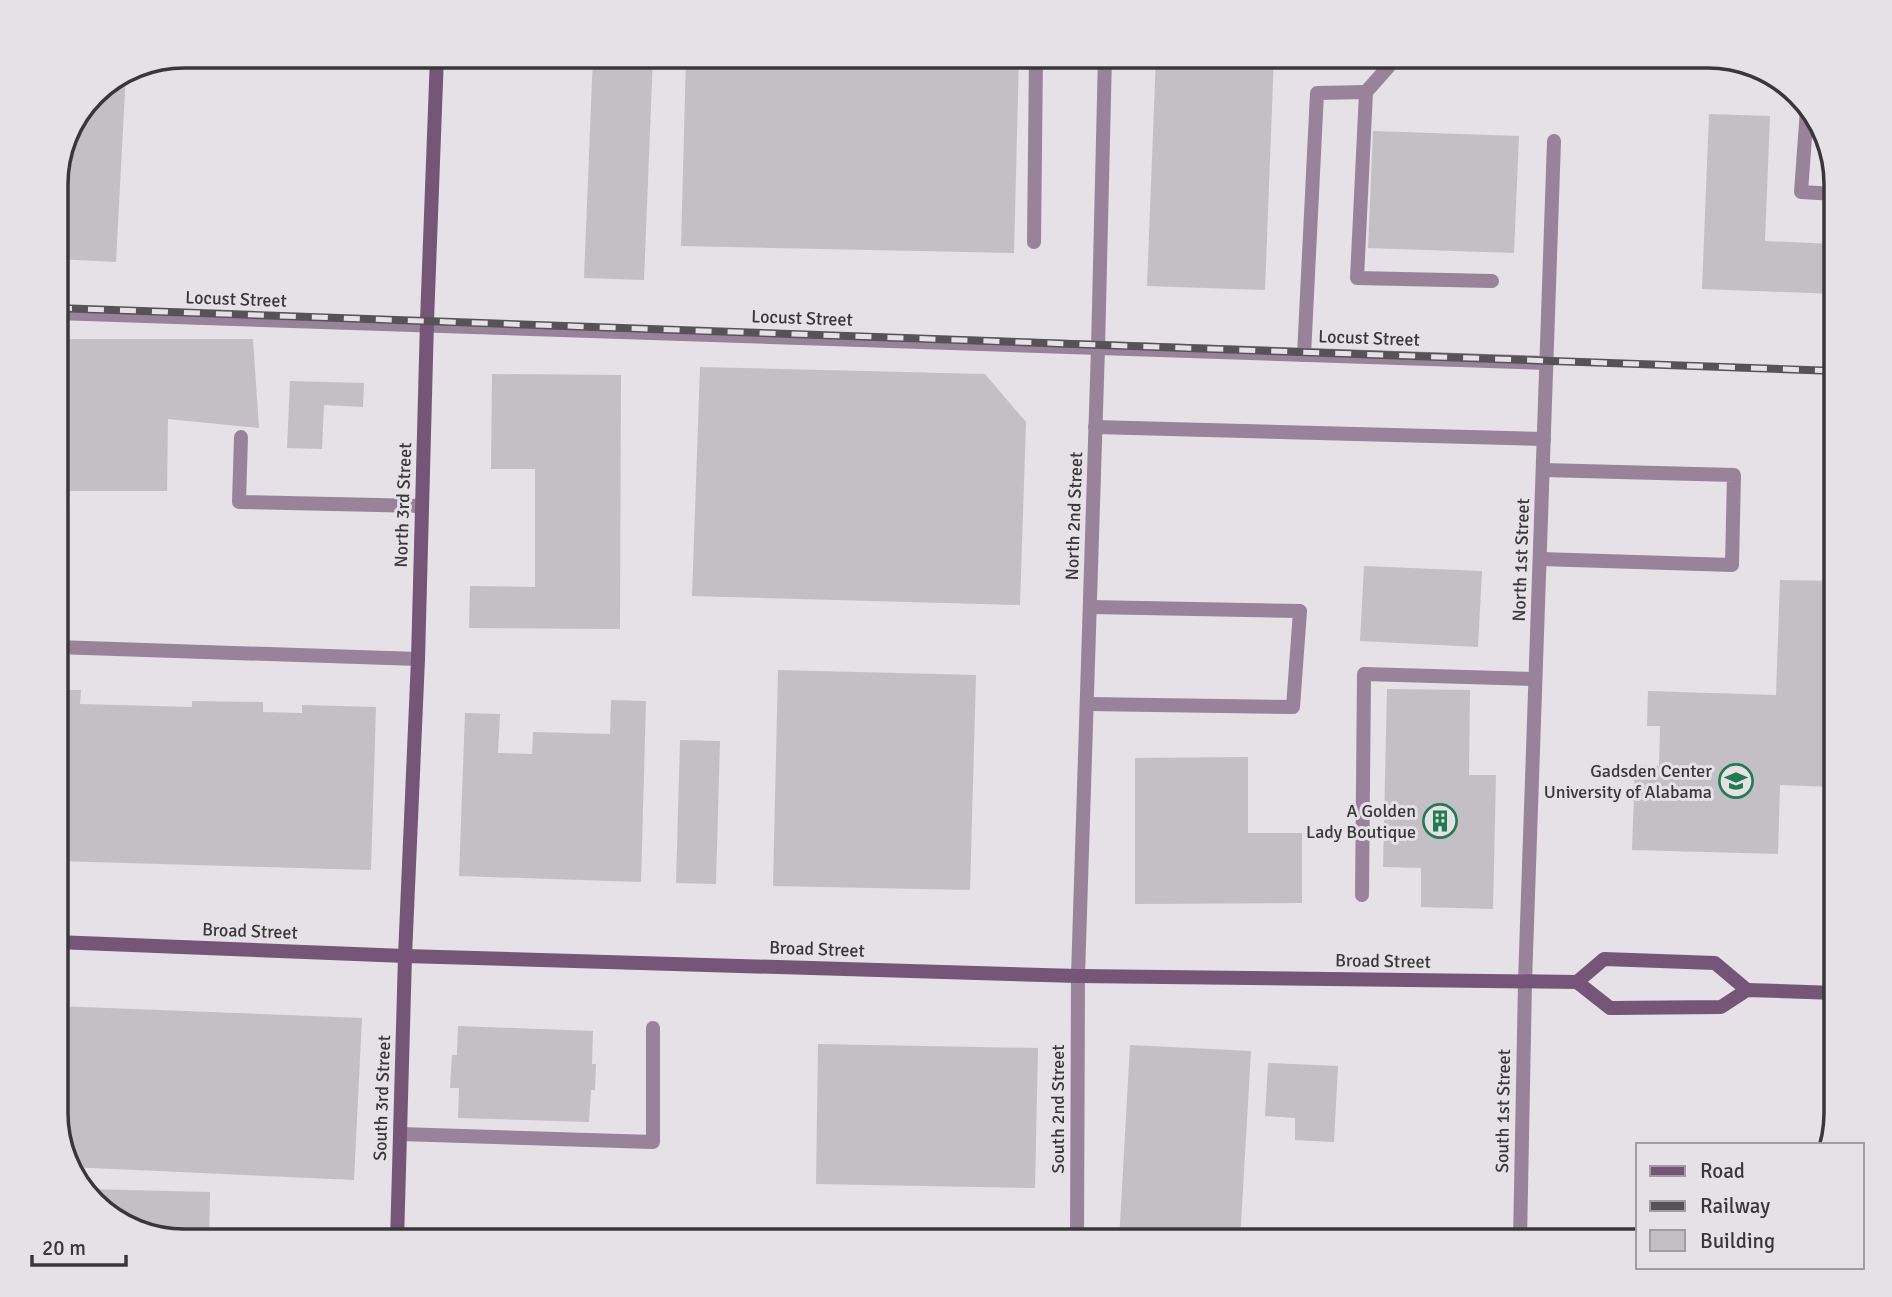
<svg xmlns="http://www.w3.org/2000/svg" width="1892" height="1297" font-family="Signika,sans-serif">
	<rect width="100%" height="100%" fill="#e6e0e7"/>
	<g fill="#c4bfc5">
		<polygon points="593,56 653,56 644,280 584,278"/>
		<polygon points="686,56 1019,56 1014,253 681,246"/>
		<polygon points="1156,56 1274,56 1265,290 1147,286"/>
		<polygon points="126,72 116,262 56,259 56,176 94,93"/>
		<polygon points="1709,114 1770,116 1765,241 1836,244 1836,294 1702,289"/>
		<polygon points="1373,131 1519,136 1514,253 1368,248"/>
		<polygon points="56,339 253,339 259,428 168,419 167,491 56,491"/>
		<polygon points="700,367 985,374 1026,422 1020,605 692,596"/>
		<polygon points="492,374 621,375 620,629 469,628 470,586 535,587 535,469 491,469"/>
		<polygon points="290,381 364,383 363,407 324,405 322,449 287,448"/>
		<polygon points="1364,566 1482,571 1478,647 1360,641"/>
		<polygon points="1780,580 1836,581 1836,670 1832,787 1780,785 1778,854 1632,850 1635,765 1659,766 1660,726 1647,726 1648,691 1776,695"/>
		<polygon points="778,670 976,675 970,890 773,886"/>
		<polygon points="1387,689 1470,690 1469,775 1496,775 1493,909 1421,907 1421,868 1383,867"/>
		<polygon points="56,690 81,690 80,704 192,707 192,701 263,702 263,712 302,713 302,705 376,707 371,870 56,861"/>
		<polygon points="611,700 646,701 641,882 459,876 465,713 500,714 498,753 532,754 533,732 610,734"/>
		<polygon points="680,740 720,741 716,884 676,883"/>
		<polygon points="1248,757 1248,833 1302,833 1302,903 1135,904 1135,758"/>
		<polygon points="56,1006 362,1018 354,1180 70,1167 56,1121"/>
		<polygon points="458,1026 593,1031 592,1064 596,1064 595,1090 591,1090 589,1122 458,1118 459,1088 450,1088 452,1055 457,1055"/>
		<polygon points="818,1044 1038,1048 1035,1188 816,1184"/>
		<polygon points="1130,1045 1251,1051 1240,1241 1119,1241"/>
		<polygon points="1268,1063 1338,1066 1334,1142 1295,1140 1295,1118 1265,1116"/>
		<polygon points="85,1189 210,1192 209,1241 184,1241 113,1219"/>
	</g>
	<g fill="none" stroke-linecap="round" stroke-linejoin="round">
		<g stroke="#99839b" stroke-width="14">
			<polyline points="1389,56 1389,66 1366,92 1357,278 1492,281"/>
			<polyline points="1807,110 1801,192 1836,194"/>
			<polyline points="1034,242 1036,56"/>
			<polyline points="1304,355 1317,93 1366,92"/>
			<polyline points="1095,427 1544,439"/>
			<polyline points="241,437 239,502 422,506"/>
			<polyline points="1540,559 1732,565 1734,475 1543,470"/>
			<polyline points="56,647 418,659"/>
			<polyline points="1087,704 1293,707 1300,611 1090,607"/>
			<polyline points="1362,895 1364,674 1535,679"/>
			<polyline points="400,1134 653,1142 653,1028"/>
		</g>
		<g stroke="#99839b" stroke-width="14">
			<polyline points="56,313 1547,363"/>
			<polyline points="1077,1241 1078,976 1098,348 1105,56"/>
			<polyline points="1520,1241 1525,982 1554,141"/>
		</g>
		<g stroke="#755678" stroke-width="14">
			<polyline points="56,942 405,956 1078,976 1577,982 1610,1008 1721,1007 1747,990 1836,993"/>
			<polyline points="1577,982 1604,959 1715,963 1747,990"/>
			<polyline points="397,1241 405,956 418,659 427,321 437,56"/>
		</g>
		<g stroke="#565357" stroke-width="8">
			<polyline id="rail" points="56,308 1836,371"/>
		</g>
		<use href="#rail" stroke="#e6e0e7" stroke-width="5" stroke-dasharray="16" stroke-linecap="butt"/>
	</g>
	<defs>
		<g id="school-ring" transform="scale(1.75)"><circle r="9.5" fill="#e6e0e7" stroke="#217b50" stroke-width="1.5"/><path d="M0-5L7-2L0 1L-7-2ZM-4 1L0 2.5L4 1V4Q0 6-4 4Z" fill="#217b50"/></g>
		<g id="building-ring" transform="scale(1.75)"><circle r="9.5" fill="#e6e0e7" stroke="#217b50" stroke-width="1.5"/><path d="M-4-6H4V6H1V3H-1V6H-4ZM-2.5-4.3h1.7v1.8h-1.7ZM.8-4.3h1.7v1.8H.8ZM-2.5-1h1.7V.8h-1.7ZM.8-1h1.7V.8H.8Z" fill="#217b50"/></g>
	</defs>
	<g fill-rule="evenodd">
		<use href="#school-ring" x="1736" y="781"/>
		<use href="#building-ring" x="1440" y="821"/>
	</g>
	<g text-anchor="middle" stroke-width="6" stroke-linejoin="round" paint-order="stroke">
		<g font-size="18" fill="#3a373a" stroke="#e6e0e7">
			<text transform="translate(236 299) rotate(2)" y="6">Locust Street</text>
			<text transform="translate(802 318) rotate(2)" y="6">Locust Street</text>
			<text transform="translate(1369 338) rotate(2)" y="6">Locust Street</text>
			<text transform="translate(403 505) rotate(-88)" y="6">North 3rd Street</text>
			<text transform="translate(1074 516) rotate(-88)" y="6">North 2nd Street</text>
			<text transform="translate(1521 560) rotate(-88)" y="6">North 1st Street</text>
			<text transform="translate(250 931) rotate(2)" y="6">Broad Street</text>
			<text transform="translate(817 949) rotate(2)" y="6">Broad Street</text>
			<text transform="translate(1383 961) rotate(1)" y="6">Broad Street</text>
			<text transform="translate(382 1098) rotate(-88)" y="6">South 3rd Street</text>
			<text transform="translate(1058 1109) rotate(-90)" y="6">South 2nd Street</text>
			<text transform="translate(1503 1111) rotate(-89)" y="6">South 1st Street</text>
		</g>
		<g font-size="18" fill="#3a373a" stroke="#e6e0e7" text-anchor="end">
			<text x="1712" y="777">Gadsden Center<tspan x="1712" dy="21">University of Alabama</tspan></text>
			<text x="1416" y="817">A Golden<tspan x="1416" dy="21">Lady Boutique</tspan></text>
		</g>
	</g>
	<path d="M0 0H1892V1297H0ZM184 68H1708A116 116 0 0 1 1824 184V1113A116 116 0 0 1 1708 1229H184A116 116 0 0 1 68 1113V184A116 116 0 0 1 184 68Z" fill="#e6e0e7" fill-rule="evenodd"/>
	<path fill="none" stroke="#3a373a" stroke-width="3.5" d="M184 68H1708A116 116 0 0 1 1824 184V1113A116 116 0 0 1 1708 1229H184A116 116 0 0 1 68 1113V184A116 116 0 0 1 184 68Z"/>
	<rect x="1636" y="1143" width="228" height="126" fill="#e6e0e7" stroke="#a19ca2" stroke-width="2"/>
	<rect x="1650" y="1166" width="35" height="10" fill="#755678" stroke="#a19ca2" stroke-width="2"/>
	<text x="1700" y="1178" font-size="21" fill="#3a373a">Road</text>
	<rect x="1650" y="1201" width="35" height="10" fill="#565357" stroke="#a19ca2" stroke-width="2"/>
	<text x="1700" y="1213" font-size="21" fill="#3a373a">Railway</text>
	<rect x="1650" y="1230" width="35" height="21" fill="#c4bfc5" stroke="#a19ca2" stroke-width="2"/>
	<text x="1700" y="1248" font-size="21" fill="#3a373a">Building</text>
	<path d="M32 1255v10h94v-10" fill="none" stroke="#3a373a" stroke-width="3.5"/>
	<text x="42" y="1255" font-size="21" fill="#3a373a" stroke="#e6e0e7" stroke-width="5" paint-order="stroke">20 m</text>
</svg>
